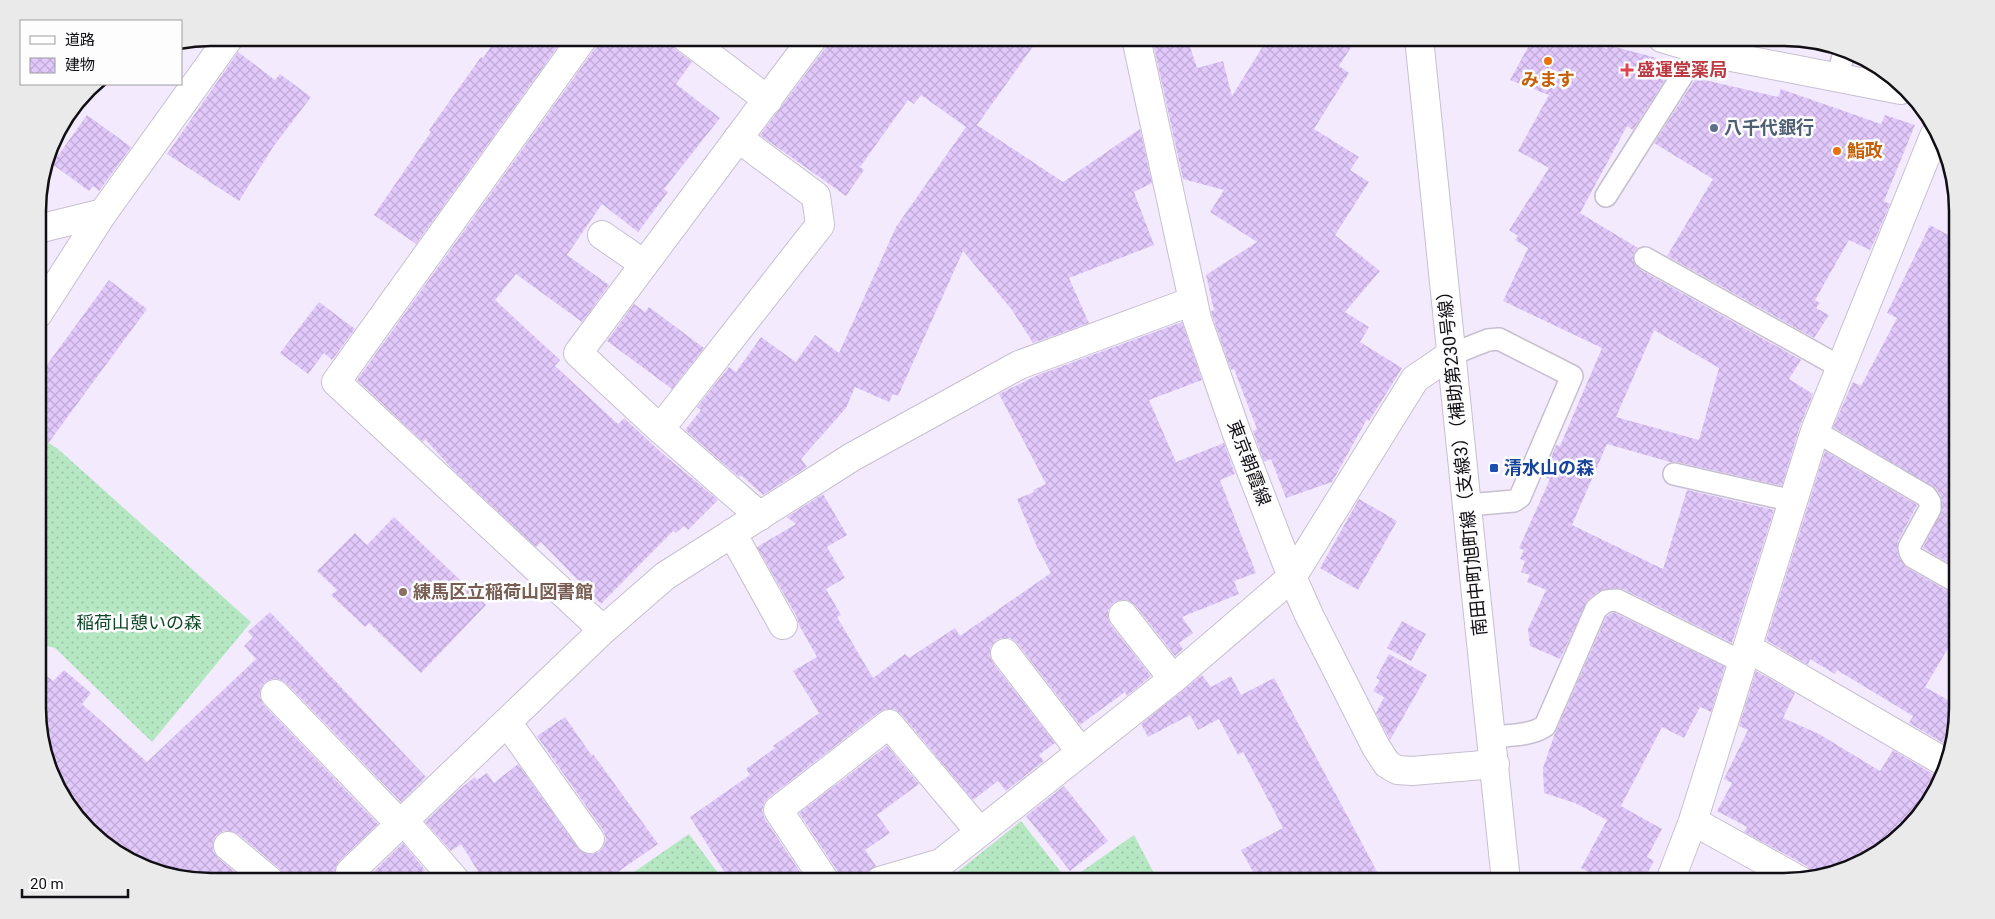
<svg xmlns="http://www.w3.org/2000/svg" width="1995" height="919" font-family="Roboto,'Noto Sans JP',sans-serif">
	<defs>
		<pattern id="grass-dots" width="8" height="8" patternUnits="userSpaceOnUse" patternTransform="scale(1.25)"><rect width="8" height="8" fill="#b5e7c2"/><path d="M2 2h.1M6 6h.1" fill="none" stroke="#9bc5a6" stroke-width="1.8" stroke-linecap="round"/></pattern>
		<pattern id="building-cross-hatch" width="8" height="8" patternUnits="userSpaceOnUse" patternTransform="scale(1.25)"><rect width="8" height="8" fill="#e1c9fc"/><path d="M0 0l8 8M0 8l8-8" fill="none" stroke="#c0abd7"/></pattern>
	</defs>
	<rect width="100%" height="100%" fill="#f3ebfd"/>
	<g fill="url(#grass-dots)">
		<polygon points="82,100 85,102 45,172 55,135"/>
		<polygon points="38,436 58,449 251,622 152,742 55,648 39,644"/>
		<polygon points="1021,821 1068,881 939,881 951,877"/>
		<polygon points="689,834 724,881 621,881"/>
		<polygon points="1134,835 1158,881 1068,881"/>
	</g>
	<g fill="url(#building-cross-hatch)" fill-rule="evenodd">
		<polygon points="497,38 564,38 416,244 374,215 431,132 429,130 481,57 483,58"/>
		<polygon points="598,38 671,38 672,44 676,50 692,62 676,84 720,118 664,189 668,192 638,232 602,204 567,255 609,285 582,322 516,274 495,300 560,360 555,366 618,424 624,418 663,454 718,500 688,530 684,526 676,533 673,531 601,604 541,542 536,547 454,471 425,439 423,442 357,380 596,47"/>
		<polygon points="828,38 1039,38 977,125 1063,182 1140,129 1152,183 1134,192 1154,245 1069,278 1089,323 1033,343 1012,310 963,251 898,396 893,394 889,402 855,387 846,408 801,459 807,467 763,495 741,475 739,477 685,430 701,410 697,407 729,367 736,372 761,337 796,362 815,335 839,353 896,227 966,127 921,95 914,104 908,100 860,167 864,170 846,196 760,135 826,47"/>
		<polygon points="1152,38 1187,38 1197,68 1223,61 1232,96 1268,38 1357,38 1339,66 1349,73 1314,129 1359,157 1350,170 1369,182 1335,235 1380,271 1345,312 1369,327 1360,342 1402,368 1369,421 1367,419 1332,482 1286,498 1271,459 1264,462 1253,431 1257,429 1234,369 1231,370 1212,315 1211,311 1214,310 1206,275 1257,242 1210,212 1224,190 1183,179"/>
		<path d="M 1533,38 L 1577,38 L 1607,49 L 1608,45 L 1657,58 L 1655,68 L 1670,72 L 1633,130 L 1627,126 L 1580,213 L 1638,248 L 1634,252 L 1633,259 L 1635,265 L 1639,269 L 1801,360 L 1789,379 L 1813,394 L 1800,426 L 1782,486 L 1677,462 L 1670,462 L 1607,444 L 1572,525 L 1663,569 L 1687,490 L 1774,510 L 1732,643 L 1623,589 L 1616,588 L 1599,591 L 1588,600 L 1560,659 L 1530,646 L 1528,629 L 1546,590 L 1527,582 L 1530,575 L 1521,572 L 1525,561 L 1520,559 L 1524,550 L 1519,548 L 1550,479 L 1543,476 L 1556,445 L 1560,446 L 1602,348 L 1503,301 L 1528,248 L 1515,240 L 1518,236 L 1509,230 L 1549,168 L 1518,151 L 1549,95 L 1510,80 ZM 1654,330 L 1719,368 L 1699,440 L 1616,417 Z"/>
		<polygon points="238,52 275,80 280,74 311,97 273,147 239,201 167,154"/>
		<polygon points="1696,78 1778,97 1781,89 1881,124 1885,115 1915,125 1884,201 1890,204 1874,242 1870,250 1849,240 1815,300 1820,303 1816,308 1829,315 1814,338 1667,256 1713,179 1654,143"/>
		<polygon points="87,115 131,147 99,191 93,186 89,191 52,164"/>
		<polygon points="1930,225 1956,239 1957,568 1923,548 1942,509 1941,496 1936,489 1833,427 1853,382 1861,386 1897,318 1887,313"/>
		<polygon points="109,280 147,309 38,457 38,377"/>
		<polygon points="319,302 355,329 332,360 324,353 308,374 280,353"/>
		<polygon points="634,304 645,312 649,307 704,348 672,389 607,341"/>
		<polygon points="1182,322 1202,380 1149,400 1176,462 1224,443 1235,474 1220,480 1256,573 1234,581 1239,594 1182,617 1193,633 1179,643 1183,649 1175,656 1135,605 1129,601 1121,600 1113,603 1108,610 1108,617 1110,624 1151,676 1127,696 1125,692 1080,725 1017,643 1010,638 1002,638 996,640 990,648 990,656 993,663 1055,743 1039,755 1044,761 1006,791 998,781 973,800 901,714 894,709 886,709 879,712 768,798 764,803 762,811 765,819 806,881 730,881 690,817 750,775 746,769 775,748 773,746 819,713 793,671 817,657 799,625 797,617 757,547 796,524 787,517 823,494 847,535 827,547 845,578 826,589 841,615 837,617 873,678 905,654 909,658 955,628 960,636 1051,573 1037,547 1017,499 1034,492 1033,490 1046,484 999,394 1038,375"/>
		<polygon points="1825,451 1917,505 1898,541 1897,549 1899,558 1907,568 1951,593 1957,594 1957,633 1925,687 1957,705 1950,747 1909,723 1913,716 1837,670 1835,674 1810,659 1808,665 1766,640"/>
		<polygon points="1359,499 1397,521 1358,590 1320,568"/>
		<polygon points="394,517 486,605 421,673 369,623 365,627 331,595 337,590 317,571 355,533 367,545"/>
		<polygon points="270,612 426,777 401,802 286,683 279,679 271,679 264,683 260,690 260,697 263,704 378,824 339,861 336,866 334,881 285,881 284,875 280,869 238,834 230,831 223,831 216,836 213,844 213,851 218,858 240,876 234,882 212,882 146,868 126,850 124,853 73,812 39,730 39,669 53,681 64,670 91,693 82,704 147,762 256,659 244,646 253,637 248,632"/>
		<polygon points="1611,613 1615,613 1725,667 1711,712 1700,707 1684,738 1662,727 1621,806 1662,829 1647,857 1654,861 1643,881 1605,881 1581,868 1607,820 1575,803 1544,793 1543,768 1555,733 1606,617"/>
		<polygon points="1402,621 1426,634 1411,661 1387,648"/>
		<polygon points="1389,654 1427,675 1390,740 1376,713 1384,697 1373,691 1380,680 1376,678"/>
		<polygon points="1756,671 1795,693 1783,718 1819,734 1880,771 1893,750 1938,777 1907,828 1880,852 1813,874 1807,866 1744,832 1747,827 1717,811 1732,783 1724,779 1748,730 1739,726"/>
		<polygon points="1202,675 1211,687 1231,676 1241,695 1274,678 1382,881 1258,881 1241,850 1283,828 1243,752 1238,755 1219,719 1198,730 1190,715 1148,737 1141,724"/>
		<polygon points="565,717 592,756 593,754 658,844 605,881 484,881 461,844 451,851 425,822 461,788 475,777 477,780 487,773 494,783 518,764 578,848 584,853 592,854 599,852 604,846 606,838 603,830 537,736"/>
		<polygon points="887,746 919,784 877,815 890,833 865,850 876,866 854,881 840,881 838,872 799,813"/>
		<polygon points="1064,786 1108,841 1070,871 1026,816"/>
		<polygon points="403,843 425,870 409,881 366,881 366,879"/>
	</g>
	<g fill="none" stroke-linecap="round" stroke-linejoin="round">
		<g stroke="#c7bfd0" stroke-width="24">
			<g id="service">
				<polyline points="1837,77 1845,50"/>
				<polyline points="1606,196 1699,49"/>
				<polyline points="1645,258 1840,367"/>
				<polyline points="1450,355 1488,340 1499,339 1572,376 1520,497 1514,501 1468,505"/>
				<polyline points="1815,431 1926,496 1930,502 1930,509 1909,547 1910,552 1913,557 1957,582"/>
				<polyline points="1674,474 1793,501"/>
				<path d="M 1492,737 C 1509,735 1530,736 1545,726 L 1596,609 L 1606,601 L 1617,600 L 1744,663"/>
			</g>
		</g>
		<g stroke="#c7bfd0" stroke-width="30">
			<g id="minor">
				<polyline points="583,38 336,382 603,630"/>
				<polyline points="686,38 768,100"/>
				<polyline points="38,229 103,213 229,38"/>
				<polyline points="602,235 644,264"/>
				<polyline points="38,314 103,213"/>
				<polyline points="660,429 820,225 816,196 738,138"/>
				<polyline points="760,516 660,429 578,353 813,38"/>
				<polyline points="732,533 783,625"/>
				<polyline points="1123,615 1173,679"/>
				<polyline points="1748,648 1946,763"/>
				<polyline points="1005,653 1081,752"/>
				<polyline points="275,694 400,824"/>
				<polyline points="507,722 590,839"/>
				<polyline points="404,821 456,881"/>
				<polyline points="1693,821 1799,880"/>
				<polyline points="228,846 270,881"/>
				<polyline points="350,881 350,872 603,630 665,576 852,457 1019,365 1193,301"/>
				<polyline points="825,881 778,810 889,724 980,832"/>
				<polyline points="880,881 941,863 1173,679 1292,577 1415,379 1450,355"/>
				<polyline points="1670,881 1693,821 1815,431 1934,136"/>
			</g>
		</g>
		<g stroke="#c7bfd0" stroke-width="30">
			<g id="secondary">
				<polyline points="1136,38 1197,319 1237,434 1292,577 1309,615 1376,747 1387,764 1397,770 1412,771 1495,764"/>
				<path d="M 1419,38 C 1446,319 1477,600 1506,881"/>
			</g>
		</g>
		<g stroke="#c7bfd0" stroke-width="30">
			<polyline id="primary" points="1662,38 1716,54 1901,90"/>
		</g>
		<use href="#service" stroke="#fff" stroke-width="21"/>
		<use href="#minor" stroke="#fff" stroke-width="28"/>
		<use href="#secondary" stroke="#fff" stroke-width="28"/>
		<use href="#primary" stroke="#fff" stroke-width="28"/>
	</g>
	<g fill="#e8710a" stroke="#fdfdfd" stroke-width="2">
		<circle cx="1548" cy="61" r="5"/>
		<circle cx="1837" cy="151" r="5"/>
	</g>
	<path fill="#e0444e" stroke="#fdfdfd" stroke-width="2" d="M1624.5 62.5h5v5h5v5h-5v5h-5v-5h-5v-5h5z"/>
	<circle fill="#5c6f8a" stroke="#fdfdfd" stroke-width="2" cx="1714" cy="128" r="5"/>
	<rect fill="#1a4fb4" stroke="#fdfdfd" stroke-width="2" x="1489" y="463" width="10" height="10" rx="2.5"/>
	<circle fill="#8d6e63" stroke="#fdfdfd" stroke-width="2" cx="403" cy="592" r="5"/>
	<g text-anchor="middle" stroke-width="5" stroke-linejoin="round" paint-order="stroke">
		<g font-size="18" font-weight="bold" fill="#be3a42" stroke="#fdfdfd" text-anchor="start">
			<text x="1637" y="76">盛運堂薬局</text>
		</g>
		<g font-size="18" font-weight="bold" fill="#c56008" stroke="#fdfdfd">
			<text x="1548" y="86">みます</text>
			<text x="1847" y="157" text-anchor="start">鮨政</text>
		</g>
		<g font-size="18" font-weight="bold" fill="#4e5e75" stroke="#fdfdfd" text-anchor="start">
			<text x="1724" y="134">八千代銀行</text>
		</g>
		<g font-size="18" fill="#110e14" stroke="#fdfdfd">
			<text transform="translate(1462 459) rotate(-96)" y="6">南田中町旭町線（支線3）（補助第230号線）</text>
			<text transform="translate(1249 463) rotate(69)" y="6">東京朝霞線</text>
		</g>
		<g font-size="18" font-weight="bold" fill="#164399" stroke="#fdfdfd" text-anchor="start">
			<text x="1504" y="474">清水山の森</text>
		</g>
		<g font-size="18" font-weight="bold" fill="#785e54" stroke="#fdfdfd" text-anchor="start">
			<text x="413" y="598">練馬区立稲荷山図書館</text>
		</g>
		<g font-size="18" fill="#0f4927" stroke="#fdfdfd">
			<text x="139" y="629">稲荷山憩いの森</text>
		</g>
	</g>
	<path d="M0 0H1995V919H0ZM211 46H1784A165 165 0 0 1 1949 211V708A165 165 0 0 1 1784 873H211A165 165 0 0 1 46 708V211A165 165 0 0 1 211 46Z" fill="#eaeaea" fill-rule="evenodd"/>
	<path fill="none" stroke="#110e14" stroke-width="2.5" d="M211 46H1784A165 165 0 0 1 1949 211V708A165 165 0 0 1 1784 873H211A165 165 0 0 1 46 708V211A165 165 0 0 1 211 46Z"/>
	<rect x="20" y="20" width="162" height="65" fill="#fdfdfd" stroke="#9f9da0"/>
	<rect x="30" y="36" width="25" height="8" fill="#ffffff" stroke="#9f9da0"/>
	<text x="65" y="45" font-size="15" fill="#110e14">道路</text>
	<rect x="30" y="58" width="25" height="15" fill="url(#building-cross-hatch)" stroke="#9f9da0"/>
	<text x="65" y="70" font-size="15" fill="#110e14">建物</text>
	<path d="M22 889v8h106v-8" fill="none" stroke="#110e14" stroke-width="2.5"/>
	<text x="30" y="889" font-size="15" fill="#110e14" stroke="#fdfdfd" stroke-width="4" paint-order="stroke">20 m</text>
</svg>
